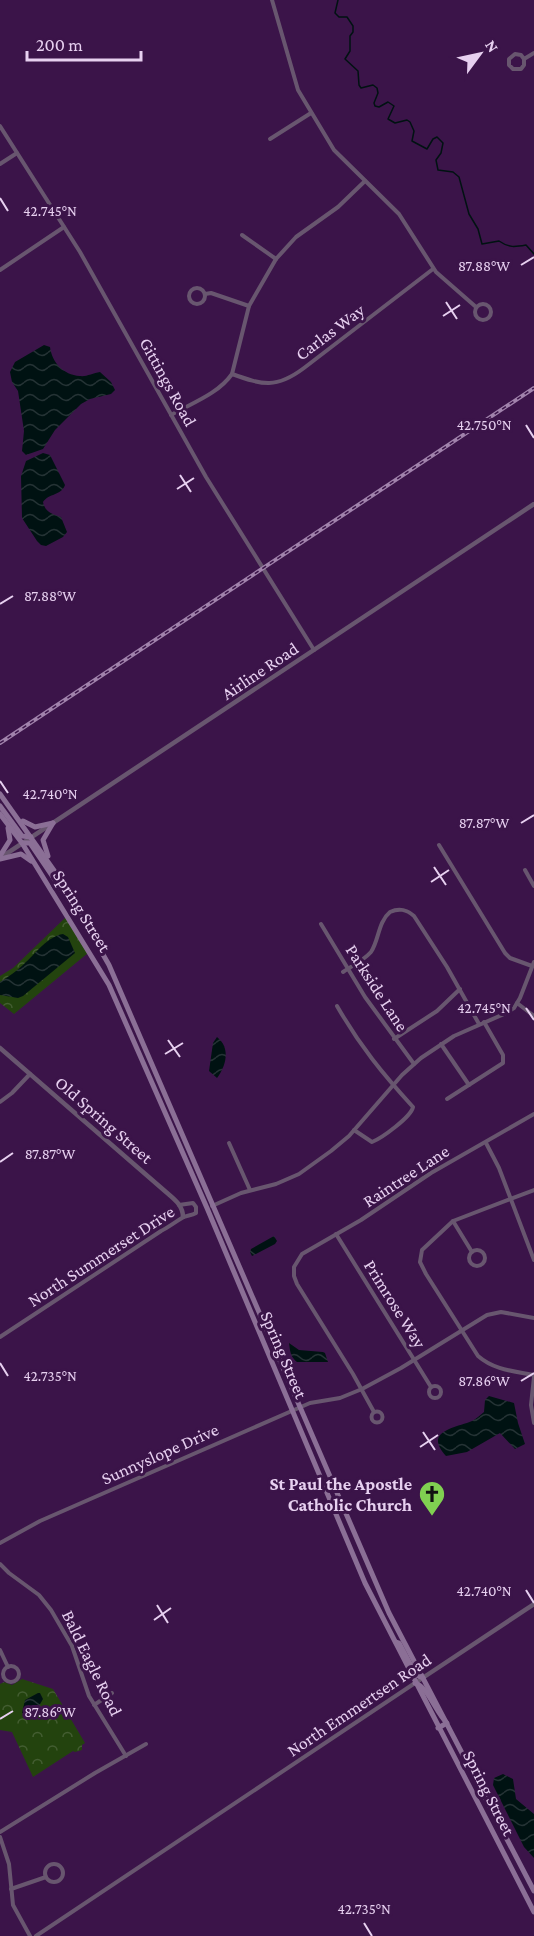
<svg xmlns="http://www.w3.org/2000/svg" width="534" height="1936" font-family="'Crimson Pro',serif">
	<defs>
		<pattern id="park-crowns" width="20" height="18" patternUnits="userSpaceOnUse" patternTransform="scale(1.5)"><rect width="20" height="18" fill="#23430e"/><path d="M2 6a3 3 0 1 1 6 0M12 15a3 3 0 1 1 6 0" fill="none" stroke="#435d31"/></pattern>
		<pattern id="water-waves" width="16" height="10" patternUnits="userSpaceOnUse" patternTransform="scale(1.5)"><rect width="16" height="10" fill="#001212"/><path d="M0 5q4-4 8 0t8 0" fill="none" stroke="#253335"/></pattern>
	</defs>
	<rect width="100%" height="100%" fill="#3b1449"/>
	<g fill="url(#park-crowns)">
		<polygon points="66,917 88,953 14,1014 0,1003 0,976 13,968"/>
		<polygon points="22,1679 53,1689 85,1743 82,1745 82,1750 75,1752 73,1751 33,1777 12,1732 0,1730 0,1684 4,1682 12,1685"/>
	</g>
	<g fill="url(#water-waves)">
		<path d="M 44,345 L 50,347 C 52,362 63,375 80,376 C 86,377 93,373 100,372 L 111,382 L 115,390 L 111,394 L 90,399 L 81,404 L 55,430 L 43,449 L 26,455 L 22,451 L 24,431 L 18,391 L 12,382 L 10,372 L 15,362 Z"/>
		<path d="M 43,453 L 50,455 L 65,485 C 61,496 49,493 43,502 C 45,512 52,514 61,517 L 67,532 L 63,537 L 46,546 L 41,545 L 37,541 L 22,518 L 21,476 L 26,461 Z"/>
		<path d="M 63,934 L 68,937 L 75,953 L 23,996 L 18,998 L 0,995 L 0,982 C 9,976 17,971 24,964 C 35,954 48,936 63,934 Z"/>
		<path d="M 217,1037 C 231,1048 226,1066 217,1078 L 209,1071 L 213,1043 Z"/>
		<polygon points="274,1236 277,1241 275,1244 252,1256 250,1252 251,1249"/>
		<path d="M 289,1343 L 299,1350 L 323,1352 L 325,1353 L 328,1362 L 297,1362 C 290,1357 290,1350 289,1343 Z"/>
		<path d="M 489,1396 L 514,1403 L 518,1423 L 525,1444 L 515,1449 L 500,1433 L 467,1452 L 446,1456 C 423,1431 455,1428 472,1421 C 476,1419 480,1415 484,1412 L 485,1400 Z"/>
		<path d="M 38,1693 L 40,1693 L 43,1699 C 39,1707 32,1716 22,1713 L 25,1700 Z"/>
		<polygon points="503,1774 513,1779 516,1799 534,1814 534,1858 524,1847 493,1785 494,1778"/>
	</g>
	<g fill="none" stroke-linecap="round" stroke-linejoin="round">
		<path stroke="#001212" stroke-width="1.5" d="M 338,0 L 335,13 L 339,17 L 347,17 L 353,26 L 353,32 L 350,36 L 350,51 L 345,59 L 358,71 L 359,85 L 361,88 L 373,85 L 377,88 L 378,93 L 374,103 L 375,106 L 379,107 L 388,102 L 394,106 L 388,119 L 395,123 L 407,120 L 410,122 L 414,131 L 412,141 L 427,149 L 433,139 L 437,137 L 443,143 L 441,153 L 436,160 L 438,170 L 453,172 L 459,177 L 469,214 L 478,229 L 482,244 L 499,241 C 509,248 515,247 526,245 L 534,254"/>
		<g stroke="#68566f" stroke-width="4">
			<polyline points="272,0 298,90 334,150 399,214 436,272 476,307"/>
			<polyline points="524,59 521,55 515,54 509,59 509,65 513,69 521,69 524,65 524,59 534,53"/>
			<polyline points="0,126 80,252 206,477 314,650"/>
			<polyline points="270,139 311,113"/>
			<polyline points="0,164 17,153"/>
			<polyline points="242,235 276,259"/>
			<polyline points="0,270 64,227"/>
			<circle cx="197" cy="296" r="8"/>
			<polyline points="205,294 211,293 249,306"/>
			<circle cx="483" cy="312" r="8"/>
			<path d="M 232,374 C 263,385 276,389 304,368 L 433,269"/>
			<path d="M 171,415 C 192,403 218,394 232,374 L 249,306 L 276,259 L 296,237 L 338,207 L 365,181"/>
			<polyline points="439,845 505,953 510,958 532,966"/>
			<polyline points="525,870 534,886"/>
			<polyline points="321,924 365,997 414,1064"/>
			<path d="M 343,972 C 352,966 364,960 371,952 C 379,940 378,922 390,912 C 399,908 406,909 414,916 L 447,967 L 479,1024"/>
			<polyline points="517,1003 534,1016"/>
			<path d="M 337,1006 C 360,1046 382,1073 413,1107 C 411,1117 382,1138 372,1142 L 354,1130"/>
			<polyline points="394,1039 437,1011 460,989"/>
			<polyline points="441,1044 469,1085"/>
			<polyline points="447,1099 503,1063 503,1055 484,1022"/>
			<polyline points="0,1102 12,1093 30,1074"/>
			<polyline points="229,1143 250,1190"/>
			<polyline points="486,1143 499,1168 534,1260"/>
			<path d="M 534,1190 L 453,1221 L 422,1250 L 420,1262 L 426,1274 L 478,1356 C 494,1370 513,1371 534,1375"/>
			<polyline points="212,1206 241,1193 276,1184 299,1174 331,1151 349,1136 402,1075 421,1058 454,1036 504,1014 514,1008 520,998 534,962"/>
			<polyline points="453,1221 472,1252"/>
			<polyline points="336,1234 431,1387"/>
			<circle cx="477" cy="1258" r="8"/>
			<path d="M 0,1337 L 161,1231 C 169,1227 175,1222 182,1218 C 186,1215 191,1216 196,1213 L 196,1207 L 193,1203 L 179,1205"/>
			<polyline points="534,1377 531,1405 534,1423"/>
			<circle cx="435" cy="1392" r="6"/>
			<circle cx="377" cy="1417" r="5.5"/>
			<polyline points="374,1412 353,1374 297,1284 294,1276 294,1267 302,1254 361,1220 431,1173 534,1114"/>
			<polyline points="0,1543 40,1521 310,1403 340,1398 362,1389 401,1368 487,1315 501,1312 534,1318"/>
			<polyline points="0,1564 9,1573 39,1595 51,1610 72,1646 89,1696 126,1756"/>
			<polyline points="0,1650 8,1667"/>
			<circle cx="11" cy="1674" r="8"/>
			<polyline points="94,1705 112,1693"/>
			<polyline points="0,1832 95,1773 146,1744"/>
			<polyline points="0,1837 9,1864 13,1905 30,1936"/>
			<circle cx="54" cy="1873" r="9"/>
			<polyline points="11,1889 46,1877"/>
			<polyline points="36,1936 415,1683"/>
		</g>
		<g stroke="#68566f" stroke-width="4.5">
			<polyline points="0,858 534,504"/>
			<path d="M 0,1048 L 166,1192 C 174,1199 183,1205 183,1217"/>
			<polyline points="415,1683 534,1604"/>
		</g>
		<g stroke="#8b6f96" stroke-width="5">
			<polyline points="0,794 60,879 109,965 389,1613 534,1891"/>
			<polyline points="0,806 22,836 31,837"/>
			<polyline points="0,814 22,843 109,985 207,1208 365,1583 534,1912"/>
			<polyline points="23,821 35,827 53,823"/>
			<polyline points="22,843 30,843 70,902"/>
			<polyline points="0,856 10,840 8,828"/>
			<polyline points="48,856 43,840 53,823"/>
			<polyline points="0,859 21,854 31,861"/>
			<polyline points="396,1642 399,1643 416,1675 423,1678"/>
			<path d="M 415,1683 C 428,1687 436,1713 447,1723 L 438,1728"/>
		</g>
		<g stroke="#a183ac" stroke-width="4">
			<polyline id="rail" points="0,743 534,388"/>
		</g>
		<use href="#rail" stroke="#3b1449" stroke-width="1.5" stroke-dasharray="4.5" stroke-linecap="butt"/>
	</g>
	<path fill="none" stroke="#e7d0f0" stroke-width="2" d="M 0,198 L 8,211M 521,265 L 534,257M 446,302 L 457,319M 443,316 L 460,305M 526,425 L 534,438M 180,475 L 191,492M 177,489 L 194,478M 0,604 L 13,596M 0,781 L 8,793M 521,823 L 534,815M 434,867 L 446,885M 431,882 L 449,870M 526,1008 L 534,1020M 168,1040 L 180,1057M 165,1054 L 183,1043M 0,1162 L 13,1153M 0,1363 L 8,1376M 521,1381 L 534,1373M 423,1432 L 435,1450M 420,1447 L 438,1435M 526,1590 L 534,1603M 157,1605 L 168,1623M 154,1620 L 171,1608M 0,1719 L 13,1711M 364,1923 L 372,1936"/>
	<defs>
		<g id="church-pin" transform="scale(1.35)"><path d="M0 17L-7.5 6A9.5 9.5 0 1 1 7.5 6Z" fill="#80d051" stroke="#3b1449"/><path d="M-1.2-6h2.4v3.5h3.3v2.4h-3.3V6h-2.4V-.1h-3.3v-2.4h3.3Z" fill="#111"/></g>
	</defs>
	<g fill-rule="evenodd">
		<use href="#church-pin" x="432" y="1494"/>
	</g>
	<g text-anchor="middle" stroke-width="6" stroke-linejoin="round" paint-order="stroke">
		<g font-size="18" fill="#e7d0f0" stroke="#3b1449">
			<text transform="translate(330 332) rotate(-37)" y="6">Carlas Way</text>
			<text transform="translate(168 382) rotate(61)" y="6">Gittings Road</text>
			<text transform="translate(260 671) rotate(-34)" y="6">Airline Road</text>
			<text transform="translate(82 911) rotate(58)" y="6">Spring Street</text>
			<text transform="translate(377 988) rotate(57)" y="6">Parkside Lane</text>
			<text transform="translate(104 1120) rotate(41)" y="6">Old Spring Street</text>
			<text transform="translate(406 1176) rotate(-33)" y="6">Raintree Lane</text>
			<text transform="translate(101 1256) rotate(-33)" y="6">North Summerset Drive</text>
			<text transform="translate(395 1304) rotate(58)" y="6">Primrose Way</text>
			<text transform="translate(284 1355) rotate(67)" y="6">Spring Street</text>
			<text transform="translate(160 1454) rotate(-24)" y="6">Sunnyslope Drive</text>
			<text transform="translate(92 1663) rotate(64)" y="6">Bald Eagle Road</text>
			<text transform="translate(359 1705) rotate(-34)" y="6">North Emmertsen Road</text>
			<text transform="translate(489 1793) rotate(63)" y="6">Spring Street</text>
		</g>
		<g font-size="18" font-weight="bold" fill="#e7d0f0" stroke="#3b1449" text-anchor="end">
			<text x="412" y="1490">St Paul the Apostle<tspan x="412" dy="21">Catholic Church</tspan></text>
		</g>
	</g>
	<g font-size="15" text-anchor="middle" fill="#e7d0f0" stroke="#3b1449" stroke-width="6" stroke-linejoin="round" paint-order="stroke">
		<text x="50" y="216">42.745°N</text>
		<text x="484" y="271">87.88°W</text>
		<text x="484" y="430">42.750°N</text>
		<text x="50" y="601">87.88°W</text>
		<text x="50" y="799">42.740°N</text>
		<text x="484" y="828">87.87°W</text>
		<text x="484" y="1013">42.745°N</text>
		<text x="50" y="1159">87.87°W</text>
		<text x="50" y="1381">42.735°N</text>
		<text x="484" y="1386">87.86°W</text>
		<text x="484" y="1596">42.740°N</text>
		<text x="50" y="1717">87.86°W</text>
		<text x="364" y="1914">42.735°N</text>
	</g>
	<g transform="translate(480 54) rotate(57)" stroke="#3b1449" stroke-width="4.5" paint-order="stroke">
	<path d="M0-4.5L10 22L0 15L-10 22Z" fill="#e7d0f0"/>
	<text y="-9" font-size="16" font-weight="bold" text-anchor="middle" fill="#e7d0f0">N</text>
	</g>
	<path d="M27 51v9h114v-9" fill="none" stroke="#e7d0f0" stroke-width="3"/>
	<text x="36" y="51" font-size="18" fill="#e7d0f0" stroke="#3b1449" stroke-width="4.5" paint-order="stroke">200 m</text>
</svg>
